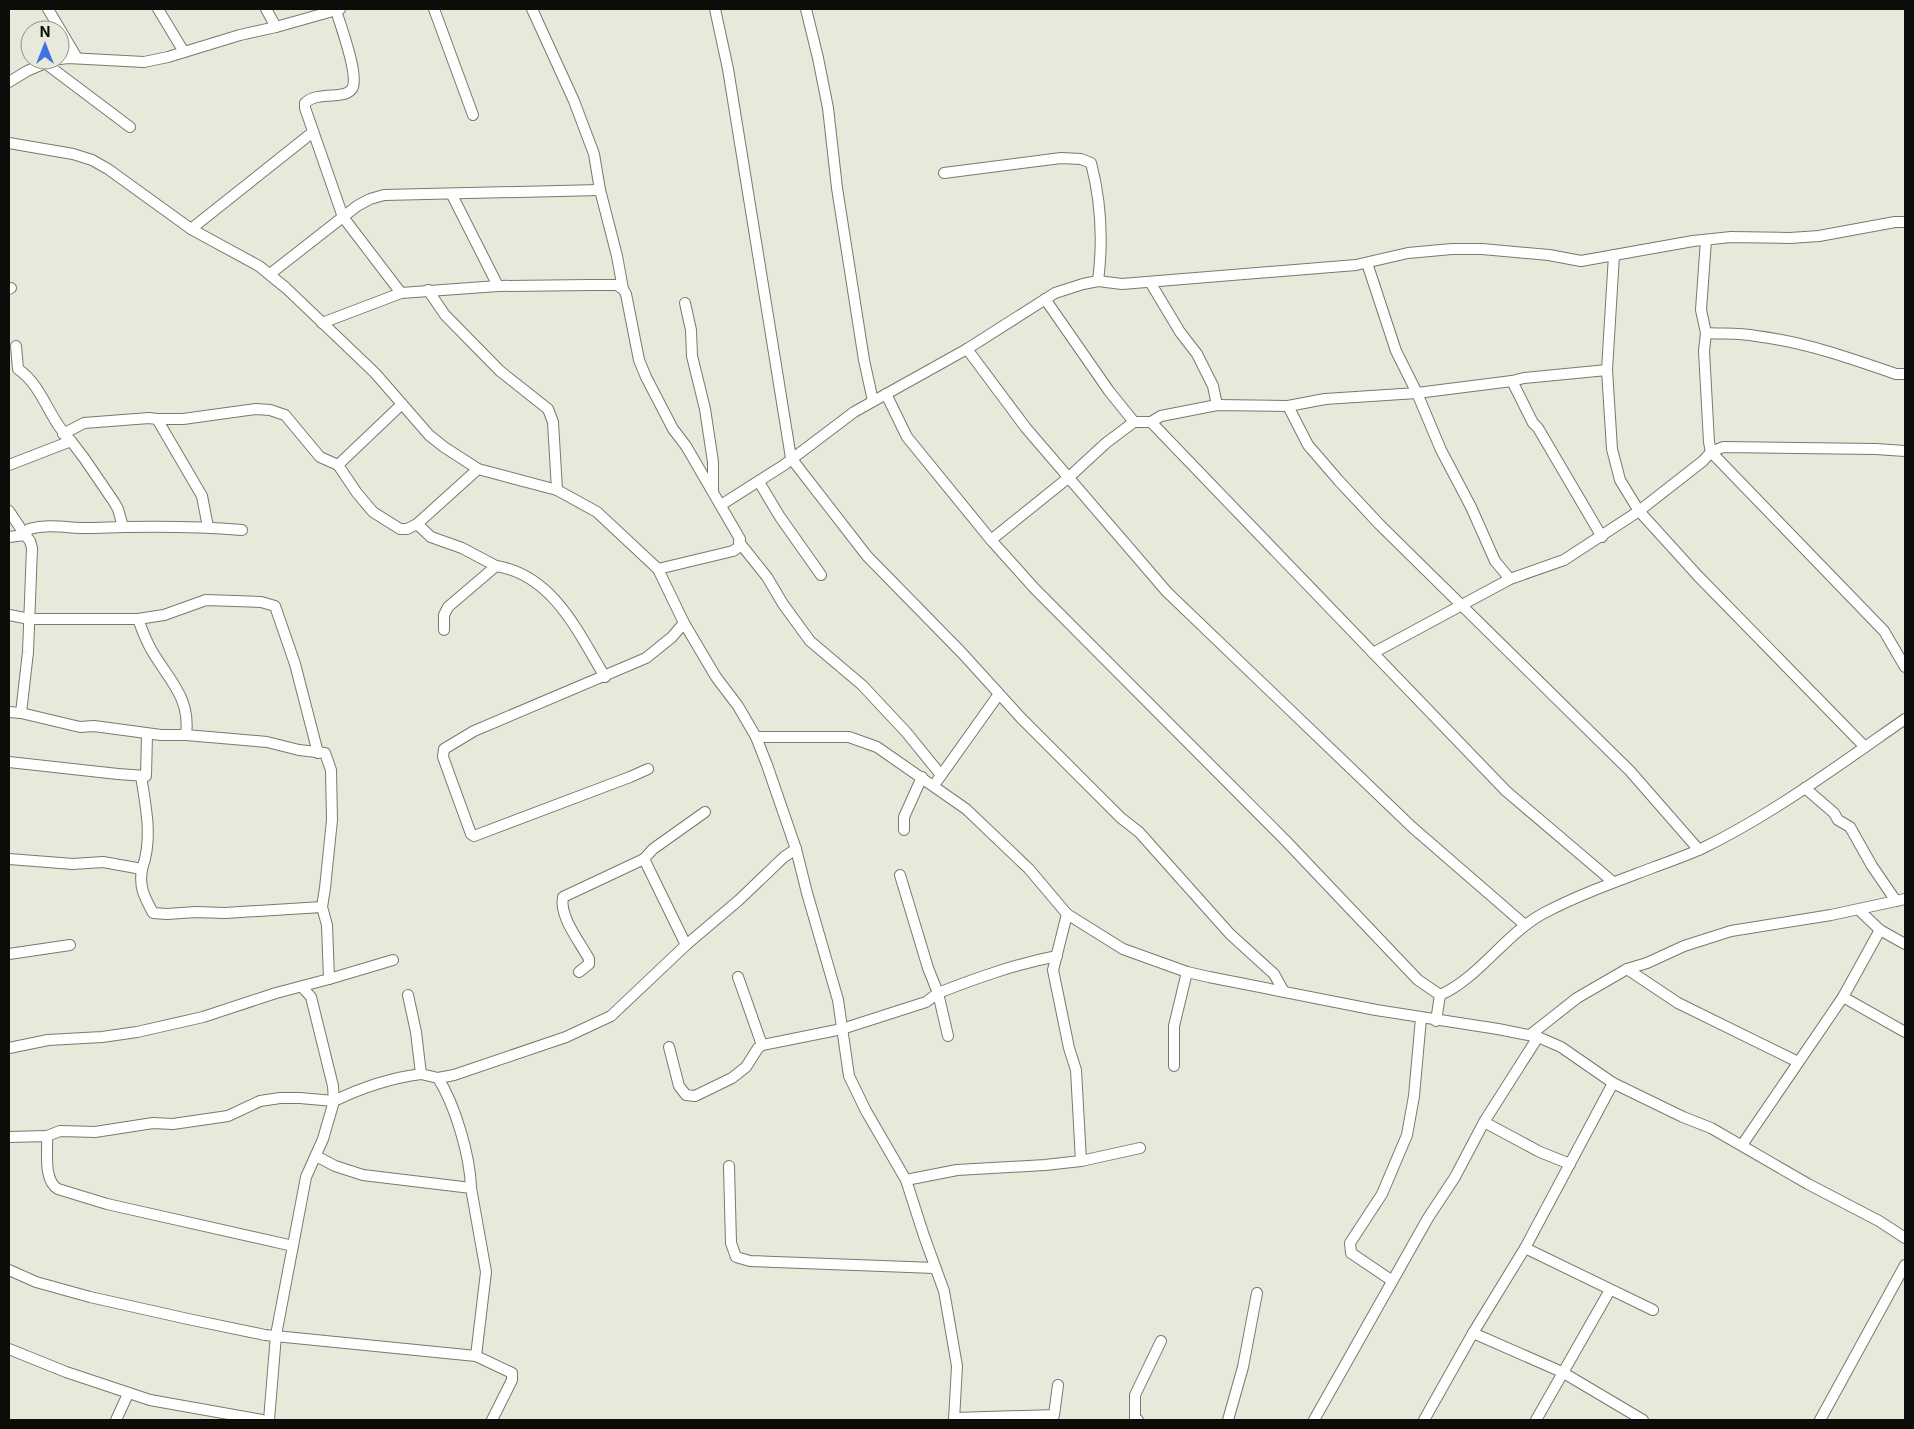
<svg xmlns="http://www.w3.org/2000/svg" width="1914" height="1429" font-family="Inter,sans-serif">
	<rect width="100%" height="100%" fill="#e7e9da"/>
	<g fill="none" stroke-linecap="round" stroke-linejoin="round">
		<g stroke="#787a6d" stroke-width="12">
			<g id="minor">
				<polyline points="48,9 77,58"/>
				<polyline points="158,9 184,52"/>
				<polyline points="266,9 276,27"/>
				<polyline points="434,9 473,115"/>
				<polyline points="532,9 574,101 594,154 600,190 617,256 623,289"/>
				<polyline points="715,9 728,69 791,458 867,556 962,653 1021,718 1121,818 1139,832 1230,934 1274,974 1284,992"/>
				<polyline points="806,9 818,58 828,108 837,188 864,360 873,401"/>
				<path d="M 336,10 C 340,25 360,76 352,89 C 348,94 344,94 338,95 C 328,96 313,95 305,103 L 305,108 L 343,217 L 401,293"/>
				<polyline points="60,59 68,58 144,62 168,57 240,35 276,27 340,9"/>
				<polyline points="45,63 130,127"/>
				<polyline points="9,82 27,71 50,61"/>
				<polyline points="9,143 73,154 92,160 108,169 191,229 259,266 286,288 352,351 375,373 429,435 444,447 478,469 557,490 597,512 658,569 684,623 716,677 738,706 756,737 767,765 796,849 807,893 838,1000 849,1076 866,1111 906,1180 924,1236 944,1291 957,1366 954,1420"/>
				<path d="M 944,173 L 1061,158 L 1081,159 L 1091,163 C 1101,201 1103,242 1098,281"/>
				<polyline points="452,195 498,286"/>
				<polyline points="191,229 313,132"/>
				<polyline points="1706,240 1701,310 1706,333 1704,351 1709,442 1711,452 1884,631 1905,667"/>
				<polyline points="1614,255 1607,370 1612,449 1620,480 1639,511 1698,576 1865,747"/>
				<polyline points="1367,263 1396,351 1417,393 1441,450 1471,507 1495,561 1510,579"/>
				<polyline points="270,274 357,206 370,199 384,195 600,190"/>
				<polyline points="1150,282 1180,332 1197,354 1213,386 1217,405"/>
				<polyline points="9,289 11,288"/>
				<polyline points="428,290 445,315 500,371 548,409 553,422 557,490"/>
				<polyline points="1045,299 1109,391 1134,422"/>
				<polyline points="685,303 691,330 692,356 705,409 713,462 713,491"/>
				<polyline points="322,323 401,293 498,286 590,285 617,285 623,289 626,294 639,360 646,377 673,429 686,446 740,539 739,547 733,551 658,569"/>
				<path d="M 1706,333 C 1723,334 1740,333 1756,336 C 1804,342 1850,358 1896,374 L 1905,374"/>
				<polyline points="967,349 1026,428 1167,592 1412,827 1525,925"/>
				<polyline points="1512,381 1533,423 1538,428 1602,537"/>
				<polyline points="886,394 907,437 991,540 1035,589 1285,840 1418,980 1440,995"/>
				<polyline points="1288,406 1308,445 1339,481 1380,525 1630,771 1699,850"/>
				<polyline points="157,419 183,419 256,409 270,410 285,415 320,457 338,465 402,404"/>
				<polyline points="1151,422 1506,791 1613,882"/>
				<polyline points="63,434 84,423 149,418 157,419 202,496 208,527"/>
				<polyline points="71,441 84,458 114,502 118,509 123,527"/>
				<path d="M 9,465 L 71,441 C 49,420 43,386 18,369 L 16,346"/>
				<polyline points="338,465 357,493 373,512 400,529 407,529 417,524 431,537 462,548 496,566 448,607 444,615 444,630"/>
				<polyline points="759,482 780,517 821,575"/>
				<polyline points="721,505 784,465 854,412 967,349 1055,293 1083,284 1098,281 1122,284 1356,265 1408,253 1452,249 1482,249 1549,255 1581,261 1693,241 1731,237 1790,238 1819,236 1895,222 1905,222"/>
				<path d="M 9,511 L 25,535 L 29,529 C 51,523 71,529 93,528 C 143,526 193,526 242,530"/>
				<polyline points="417,524 478,469"/>
				<polyline points="9,537 25,535 30,541 32,548 28,652 21,713"/>
				<polyline points="991,540 1068,478 1106,443 1134,422 1151,422 1161,416 1217,405 1288,406 1325,399 1417,393 1512,381 1524,378 1607,370"/>
				<polyline points="739,542 767,577 783,604 810,641 862,685 906,732 941,775"/>
				<path d="M 496,566 C 553,575 578,632 605,677"/>
				<polyline points="9,615 30,619 138,619 164,615 206,600 261,602 275,606 295,664 318,753"/>
				<path d="M 138,619 C 142,630 146,641 152,651 C 169,680 191,698 186,735"/>
				<polyline points="1373,653 1510,579 1564,560 1639,511 1703,461 1711,452 1723,447 1876,449 1905,451"/>
				<polyline points="9,712 21,713 80,727 94,726 161,735 186,735 267,742 299,750 325,753 331,770 332,820 325,888 322,907"/>
				<polyline points="756,737 849,737 877,747 966,809 1029,869 1067,914 1123,949 1187,972 1209,977 1376,1010 1498,1029 1538,1037 1561,1047 1613,1083 1683,1117 1711,1128 1808,1184 1879,1221 1905,1238"/>
				<polyline points="9,762 118,774 146,776 147,734"/>
				<polyline points="648,769 630,777 474,836 471,834 443,757 444,749 474,731 646,658 672,637 684,623"/>
				<polyline points="937,781 999,694"/>
				<polyline points="1805,788 1834,813 1838,820 1850,827 1872,866 1896,901"/>
				<polyline points="904,830 904,817 922,777"/>
				<path d="M 9,859 L 73,864 L 103,862 L 142,869 C 153,839 146,808 141,776"/>
				<polyline points="1859,910 1880,930 1905,944"/>
				<polyline points="1067,914 1053,970 1069,1048 1076,1070 1081,1161"/>
				<polyline points="686,945 644,859 653,849 705,812"/>
				<polyline points="9,954 70,945"/>
				<polyline points="1627,969 1678,1003 1798,1062"/>
				<path d="M 579,972 L 589,964 L 589,959 C 580,942 559,917 563,897 L 644,859"/>
				<polyline points="738,977 762,1045"/>
				<polyline points="329,979 393,960"/>
				<path d="M 1440,995 C 1479,978 1505,934 1544,913 C 1578,895 1615,882 1652,868 C 1668,862 1685,856 1701,849 C 1773,814 1839,765 1905,719"/>
				<polyline points="1843,997 1905,1032"/>
				<polyline points="1436,1021 1440,995"/>
				<polyline points="1530,1035 1577,998 1627,969 1647,963 1684,946 1731,931 1831,915 1905,899"/>
				<path d="M 948,1036 L 938,993 C 977,978 1015,964 1057,956"/>
				<polyline points="669,1047 679,1086 686,1095 695,1096 732,1078 746,1067 758,1048 762,1045 842,1029 926,1002 938,993 928,968 900,875"/>
				<path d="M 9,1048 L 48,1040 L 102,1037 L 137,1032 L 203,1017 L 276,993 L 329,979 L 327,925 L 322,907 L 225,913 L 196,912 L 167,914 L 153,913 C 144,896 139,888 142,869"/>
				<polyline points="1174,1066 1174,1026 1187,972"/>
				<polyline points="421,1074 438,1078 454,1075 566,1037 611,1016 686,945 739,900 784,857 796,849"/>
				<path d="M 438,1078 C 455,1105 470,1155 471,1188"/>
				<polyline points="1484,1122 1540,1152 1570,1164"/>
				<polyline points="47,1136 60,1131 95,1132 153,1123 173,1124 228,1116 260,1101 280,1098 300,1098 334,1101 333,1086 311,997 302,987"/>
				<path d="M 9,1137 L 47,1136 C 48,1152 43,1180 58,1189 L 107,1204 L 293,1246"/>
				<polyline points="1742,1145 1843,997 1880,930"/>
				<polyline points="316,1156 335,1166 363,1175 471,1188 486,1272 476,1356"/>
				<polyline points="729,1166 731,1243 736,1257 750,1261 935,1268"/>
				<polyline points="906,1180 957,1170 1045,1165 1081,1161 1140,1148"/>
				<polyline points="1525,1248 1653,1310"/>
				<polyline points="9,1270 36,1282 90,1297 188,1319 265,1335 476,1356 512,1373 512,1380 492,1420"/>
				<polyline points="1391,1280 1351,1253 1350,1243 1382,1194 1407,1135 1414,1096 1421,1018"/>
				<polyline points="1473,1333 1562,1372 1643,1420"/>
				<polyline points="9,1349 66,1372 150,1400 262,1420"/>
				<polyline points="954,1418 1054,1415 1058,1385"/>
				<polyline points="116,1420 128,1394"/>
				<path d="M 269,1420 L 276,1335 L 306,1177 L 323,1139 L 334,1101 C 363,1087 390,1078 421,1074 L 416,1032 L 408,995"/>
				<polyline points="1138,1420 1135,1419 1135,1395 1161,1341"/>
				<polyline points="1228,1420 1243,1367 1257,1293"/>
				<polyline points="1314,1420 1428,1218 1455,1177 1484,1122 1538,1037"/>
				<polyline points="1424,1420 1473,1333 1525,1248 1613,1083"/>
				<polyline points="1536,1420 1610,1290"/>
				<polyline points="1820,1420 1905,1265"/>
			</g>
		</g>
		<use href="#minor" stroke="#fff" stroke-width="10"/>
	</g>
	<rect width="1914" height="1429" fill="none" stroke="#0c0c08" stroke-width="20"/>
	<g transform="translate(45 45)"><circle r="24" fill="#e7e9da" stroke="#8f9186"/>
	<path d="M0-4L9 19L0 12L-9 19Z" fill="#3e72e3"/>
	<text y="-8" font-size="14" font-weight="bold" text-anchor="middle" fill="#0c0c08">N</text>
	</g>
</svg>
